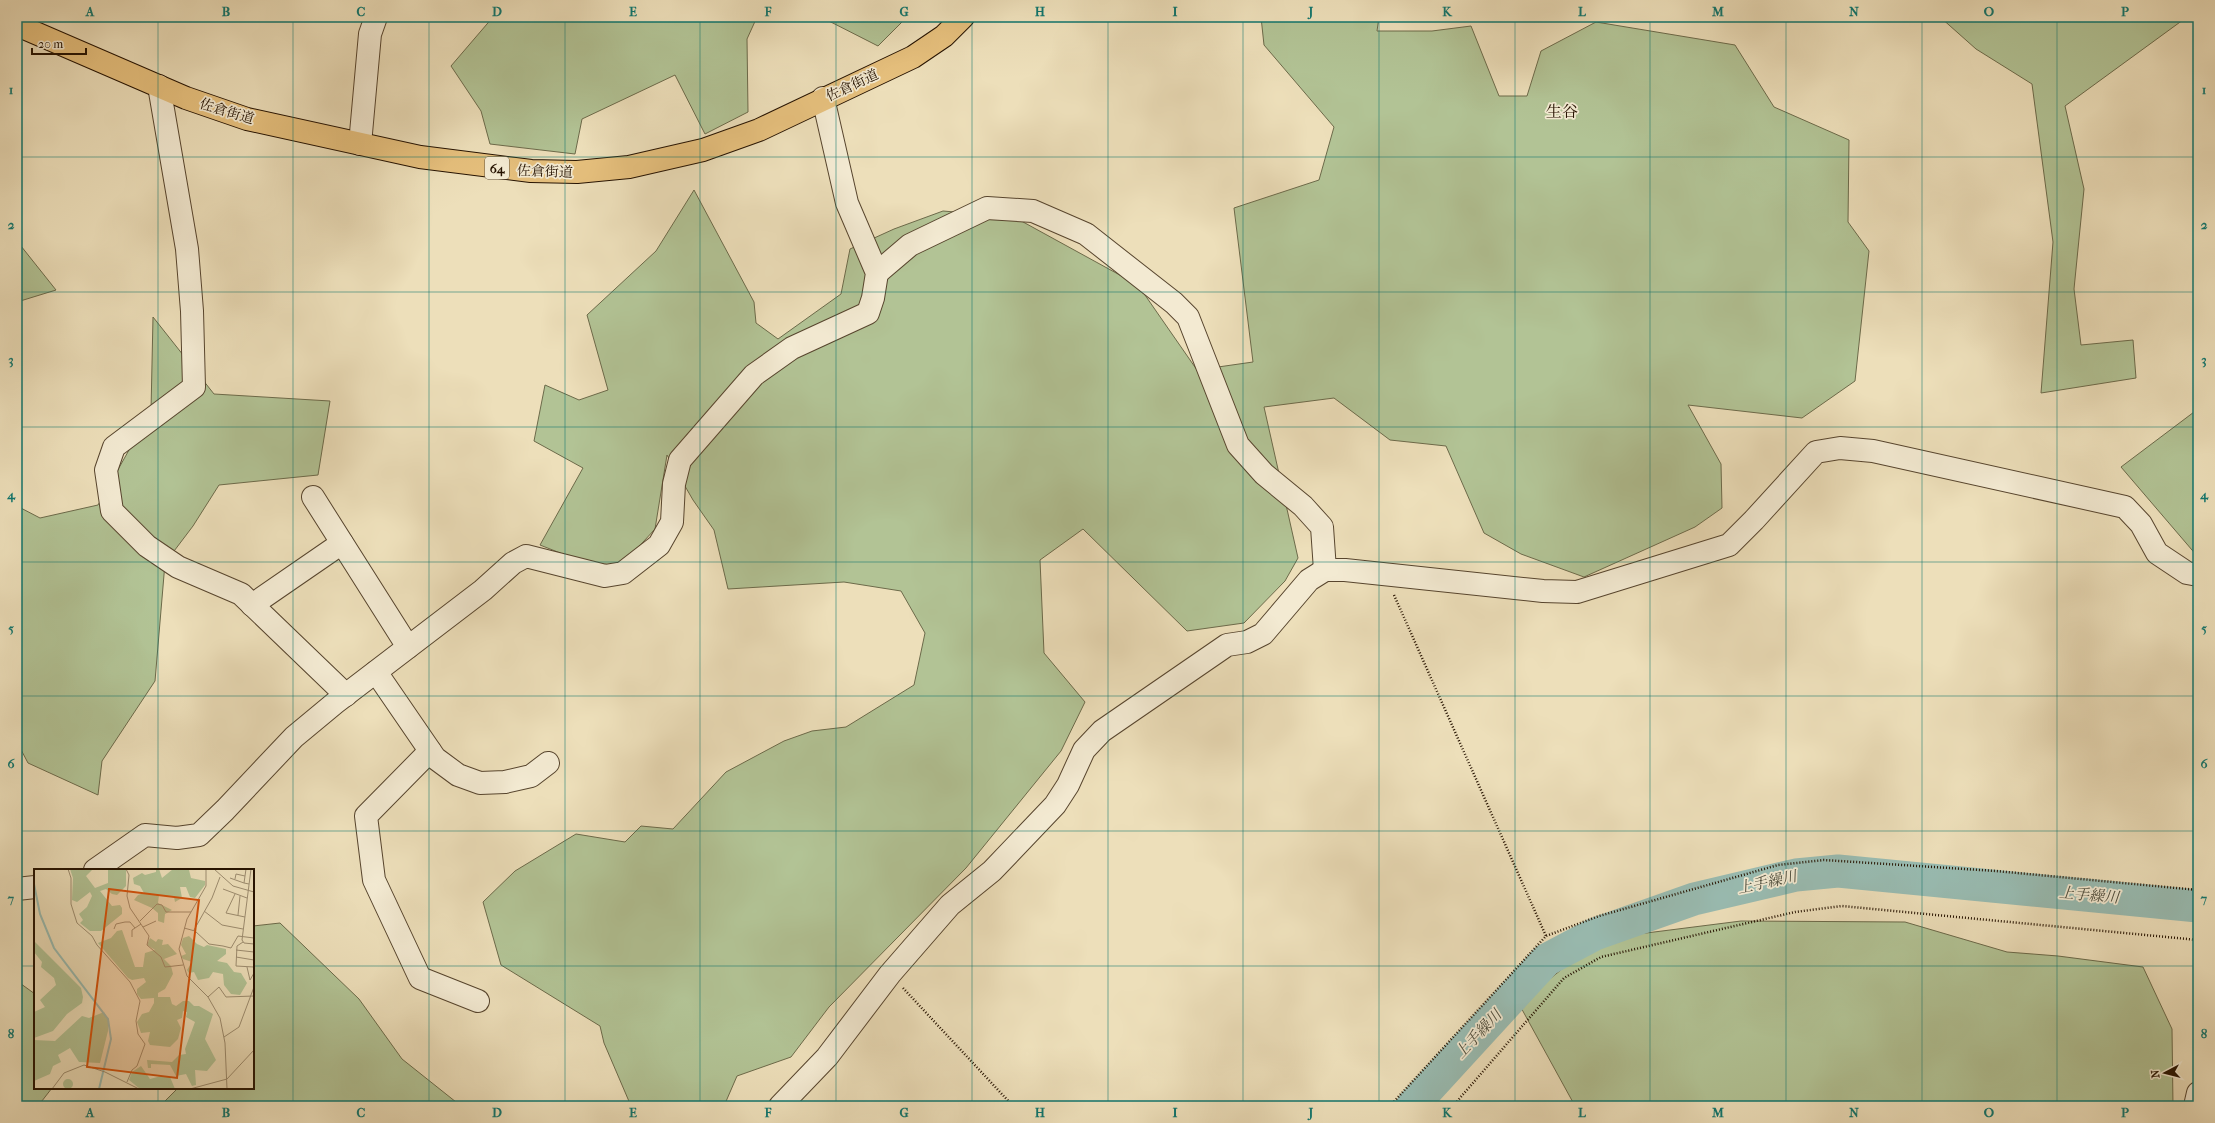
<svg xmlns="http://www.w3.org/2000/svg" width="2215" height="1123" font-family="'IM FELL French Canon','Noto Serif JP',serif">
	<rect width="100%" height="100%" fill="#eddfba"/>
	<filter id="stains"><feTurbulence type="fractalNoise" baseFrequency=".005" numOctaves="4"/><feColorMatrix values="0 0 0 0 .2 0 0 0 0 .09 0 0 0 0 .02 0 0 0 .5 -.17"/></filter>
	<radialGradient id="worn" r=".72"><stop offset=".6" stop-color="#630" stop-opacity="0"/><stop offset="1" stop-color="#630" stop-opacity=".3"/></radialGradient>
	<g fill="#b2c395" stroke="#6c6a4a">
		<polygon points="493,17 757,17 747,39 748,112 705,134 675,75 582,119 575,154 490,144 481,111 451,66"/>
		<polygon points="821,17 904,17 905,19 878,46"/>
		<polygon points="1261,17 1379,17 1377,31 1432,31 1471,26 1499,96 1527,96 1541,51 1596,22 1735,45 1774,107 1849,140 1848,222 1869,251 1855,381 1802,418 1688,405 1721,464 1722,508 1695,527 1584,577 1521,554 1484,533 1446,446 1390,440 1334,398 1264,407 1298,558 1285,581 1244,623 1187,631 1083,529 1040,560 1044,653 1085,702 1061,751 966,868 829,1007 791,1057 737,1076 724,1106 631,1106 604,1043 600,1026 501,965 483,902 515,871 576,834 625,842 641,826 673,829 726,772 784,741 812,731 846,727 914,685 925,633 901,591 844,582 728,589 714,530 693,500 667,455 655,529 621,566 593,566 540,545 583,468 534,441 545,385 579,400 608,390 587,315 656,251 694,190 754,302 756,323 778,339 841,294 850,249 894,229 943,211 1014,217 1138,285 1197,370 1253,362 1234,208 1319,180 1334,127 1264,45"/>
		<polygon points="1940,17 2187,17 2065,106 2084,189 2074,289 2081,345 2133,340 2136,378 2041,393 2053,242 2032,84 1976,49"/>
		<polygon points="17,241 56,290 17,302"/>
		<polygon points="153,317 214,394 330,401 318,475 219,485 193,526 165,563 155,681 102,761 98,795 28,763 17,742 17,506 40,518 98,505 151,411"/>
		<polygon points="2198,409 2198,557 2121,467"/>
		<polygon points="1741,921 1905,922 2007,952 2058,956 2143,967 2172,1029 2173,1106 1575,1106 1519,1004 1599,939"/>
		<polygon points="280,923 359,999 402,1059 461,1106 160,1106 178,1088 253,1088 253,926"/>
		<polygon points="17,981 35,994 35,1088 52,1088 38,1106 17,1106"/>
	</g>
	<g fill="none" stroke-linecap="round" stroke-linejoin="round">
		<polyline stroke="#99bcb2" stroke-width="33" points="1412,1106 1546,960 1595,934 1694,899 1796,875 1838,871 2198,906"/>
		<g stroke="#57452e" stroke-width="24">
			<g id="minor">
				<polyline points="159,86 187,249 192,311 194,387 114,447 106,470 112,511 147,546 178,567 241,594 346,695"/>
				<polyline points="360,144 370,34 376,17"/>
				<polyline points="877,273 910,245 987,208 1033,211 1086,234 1174,303 1188,317 1238,445 1264,474 1303,506 1322,527 1325,570"/>
				<polyline points="313,497 408,647"/>
				<polyline points="252,605 342,543"/>
				<polyline points="376,672 435,758 458,775 480,783 505,782 531,776 548,763"/>
				<polyline points="430,751 366,816 374,880 420,978 478,1001"/>
				<polyline points="95,870 145,835 177,838 199,835 225,810 294,737 335,703 483,590 513,563 526,556 605,576 623,573 659,545 672,522 674,484 680,460 754,375 792,348 868,313 873,298 877,273 847,203 823,98"/>
				<polyline points="17,889 35,887"/>
				<polyline points="780,1106 827,1057 890,974 950,905 992,871 1055,805 1068,785 1084,750 1102,731 1227,645 1247,642 1263,634 1309,580 1325,570 1345,570 1543,591 1577,592 1729,545 1754,520 1816,452 1840,448 1873,451 2125,507 2141,524 2157,553 2187,573 2198,575"/>
				<polyline points="2195,1106 2198,1093"/>
			</g>
		</g>
		<g stroke="#251200" stroke-width="24">
			<polyline id="major" points="17,25 186,98 247,119 420,157 531,171 577,172 629,167 703,150 759,130 913,57 944,36 963,17"/>
		</g>
		<g stroke="#251200" stroke-width="2.5" stroke-dasharray="1 2" stroke-linecap="butt">
			<polyline points="1394,595 1546,936"/>
			<polyline points="903,988 1013,1106"/>
			<polyline points="1390,1106 1546,936 1599,916 1778,865 1824,860 1996,871 2198,890"/>
			<polyline points="1453,1106 1564,978 1601,957 1795,912 1842,906 2198,940"/>
		</g>
		<use href="#minor" stroke="#f3ead2" stroke-width="22"/>
		<use href="#major" stroke="#e6c07d" stroke-width="22"/>
	</g>
	<path fill="none" stroke="#0f766e" stroke-width="1" stroke-opacity="0.55" d="M 158,17 L 158,870M 293,17 L 293,1106M 429,17 L 429,1106M 565,17 L 565,1106M 700,17 L 700,1106M 836,17 L 836,1106M 972,17 L 972,1106M 1108,17 L 1108,1106M 1243,17 L 1243,1106M 1379,17 L 1379,1106M 1515,17 L 1515,1106M 1650,17 L 1650,1106M 1786,17 L 1786,1106M 1922,17 L 1922,1106M 2057,17 L 2057,1106M 17,157 L 2198,157M 17,292 L 2198,292M 17,427 L 2198,427M 17,562 L 2198,562M 17,696 L 2198,696M 17,831 L 2198,831M 17,966 L 35,966M 253,966 L 2198,966M 158,1088 L 158,1106"/>
	<g text-anchor="middle" stroke-width="3.5" stroke-linejoin="round" paint-order="stroke">
		<rect fill="#f3ead2" stroke="#63533f" stroke-width="1" x="485" y="157" width="24" height="22" rx="3"/>
		<g font-size="13" font-weight="bold" fill="#251200">
			<text x="497" y="173">64</text>
		</g>
		<g font-size="14" fill="#251200" stroke="#f3ead2">
			<text transform="translate(852 85) rotate(-25)" y="5">佐倉街道</text>
			<text transform="translate(227 111) rotate(17)" y="5">佐倉街道</text>
			<text transform="translate(545 171) rotate(2)" y="5">佐倉街道</text>
		</g>
		<g font-size="15" font-style="italic" fill="#4e4e3e" stroke="#f3ead2">
			<text transform="translate(1767 882) rotate(-12)" y="5">上手繰川</text>
			<text transform="translate(2089 895) rotate(5)" y="5">上手繰川</text>
			<text transform="translate(1478 1034) rotate(-47)" y="5">上手繰川</text>
		</g>
		<g font-size="16" fill="#251200" stroke="#f3ead2">
			<text x="1562" y="117">生谷</text>
		</g>
	</g>
	<g transform="translate(34 869)">
		<rect width="220" height="220" fill="#eddfba"/>
		<path d="M 36,0 L 59,0 L 52,7 L 61,19 L 74,14 L 74,1 L 68,0 L 92,1 L 92,17 L 83,26 L 78,25 L 72,20 L 66,22 L 78,37 L 86,36 L 88,39 L 88,45 L 67,62 L 56,62 L 46,54 L 49,51 L 45,45 L 53,38 L 58,27 L 56,23 L 43,33 L 38,31 L 39,9 ZM 122,0 L 125,0 L 128,9 L 139,0 L 165,0 L 155,1 L 157,9 L 171,12 L 171,16 L 161,29 L 156,28 L 152,18 L 146,18 L 148,29 L 141,33 L 140,28 L 125,26 L 124,34 L 138,41 L 131,45 L 130,54 L 124,52 L 124,44 L 118,39 L 100,31 L 104,26 L 110,24 L 106,17 L 100,15 L 99,9 L 108,4 L 111,6 L 122,3 ZM 88,61 L 101,98 L 109,98 L 111,84 L 121,81 L 113,76 L 116,69 L 122,73 L 124,70 L 129,71 L 128,76 L 134,75 L 143,85 L 130,90 L 137,97 L 139,105 L 131,120 L 124,124 L 124,128 L 136,128 L 138,135 L 142,137 L 149,132 L 155,132 L 160,137 L 165,137 L 179,145 L 171,170 L 182,191 L 173,202 L 161,201 L 162,216 L 158,217 L 152,205 L 142,207 L 136,196 L 117,195 L 117,199 L 114,199 L 113,191 L 138,193 L 145,186 L 152,185 L 151,180 L 161,153 L 152,148 L 153,143 L 149,142 L 148,149 L 143,151 L 147,159 L 144,170 L 136,178 L 116,176 L 114,172 L 116,163 L 107,164 L 103,153 L 108,145 L 115,143 L 120,134 L 120,129 L 107,130 L 103,125 L 103,120 L 112,113 L 110,109 L 98,111 L 94,109 L 64,74 L 77,69 L 83,62 ZM 155,67 L 163,75 L 170,78 L 173,76 L 192,80 L 192,85 L 183,92 L 193,94 L 200,103 L 207,104 L 213,114 L 206,126 L 197,125 L 190,116 L 189,105 L 179,103 L 175,109 L 164,111 L 160,103 L 155,104 L 153,101 L 158,93 L 149,90 L 147,87 L 152,85 L 147,76 L 149,69 ZM 0,72 L 47,119 L 49,128 L 48,134 L 33,145 L 19,162 L 0,169 L 0,143 L 11,138 L 6,131 L 22,116 L 20,109 L 7,98 L 8,93 L 0,83 ZM 70,143 L 74,150 L 74,162 L 66,194 L 45,193 L 36,179 L 24,186 L 27,193 L 19,197 L 16,205 L 0,212 L 0,171 L 21,172 L 48,147 L 55,149 ZM 107,197 L 116,210 L 127,207 L 136,208 L 141,220 L 106,220 L 95,211 L 98,203 ZM29 215a5 5 0 1 1 10 0a5 5 0 1 1-10 0Z" fill="#b2c395"/>
		<path fill="none" stroke="#99bcb2" stroke-width="2" d="M 0,15 L 6,45 L 20,79 L 74,150 L 77,170 L 65,220"/>
		<path fill="none" stroke="#9d8d70" stroke-width="1" d="M 34,0 L 37,9 L 37,35 L 43,54 L 58,67 L 63,76 L 96,113 L 106,132 L 102,152 L 104,165 L 111,175 L 103,197 L 98,201 L 93,213M 92,0 L 95,6 L 93,27 L 96,39 L 115,67 L 113,76 L 127,88 L 131,98 L 149,96M 172,0 L 172,17 L 153,50 L 145,80 L 153,107 L 174,128 L 186,149 L 191,174 L 193,220M 180,0 L 199,17 L 220,23M 212,0 L 210,14 L 215,15M 217,0 L 208,71 L 210,74 L 220,75M 196,9 L 210,14M 201,10 L 202,5 L 211,7M 189,20 L 213,29M 201,25 L 192,44 L 211,48M 170,42 L 188,56 L 209,60M 204,46 L 206,27M 106,52 L 123,35 L 128,36 L 132,43 L 157,43M 109,58 L 122,52M 150,59 L 161,62 L 175,75 L 189,77 L 197,79 L 204,67 L 220,69M 80,60 L 82,55 L 91,53 L 96,53 L 101,59M 160,61 L 178,29 L 186,8M 98,68 L 98,61 L 107,55M 209,73 L 203,77 L 202,97 L 220,98M 202,81 L 220,83M 202,88 L 220,91M 213,98 L 216,111 L 220,104M 174,128 L 185,118 L 192,128 L 220,127M 190,168 L 205,158 L 220,118M 18,220 L 30,204 L 50,196 L 71,203 L 105,220M 156,220 L 193,210 L 220,181"/>
		<path fill="#d4520b" fill-opacity="0.15" stroke="#d4520b" stroke-width="2" d="M 75,20 L 165,31 L 143,209 L 53,198 Z"/>
		<rect width="220" height="220" fill="none" stroke="#251200" stroke-width="2"/>
	</g>
	<rect width="2215" height="1123" fill="none" stroke="#eddfba" stroke-width="44"/>
	<g transform="translate(2165 1073) rotate(263)" stroke="#f3ead2" stroke-width="3" paint-order="stroke">
	<path d="M0-3L7 15L0 10L-7 15Z" fill="#251200"/>
	<text y="-6" font-size="11" font-weight="bold" text-anchor="middle" fill="#251200">N</text>
	</g>
	<path d="M32 48v6h54v-6" fill="none" stroke="#251200" stroke-width="2"/>
	<text x="38" y="48" font-size="12" fill="#251200" stroke="#f3ead2" stroke-width="3" paint-order="stroke">20 m</text>
	<rect x="22" y="22" width="2171" height="1079" fill="none" stroke="#0f766e" stroke-width="1.5"/>
	<g font-size="13" text-anchor="middle" font-weight="bold" fill="#0f766e">
		<text x="90" y="16">A</text>
		<text x="226" y="16">B</text>
		<text x="361" y="16">C</text>
		<text x="497" y="16">D</text>
		<text x="633" y="16">E</text>
		<text x="768" y="16">F</text>
		<text x="904" y="16">G</text>
		<text x="1040" y="16">H</text>
		<text x="1175" y="16">I</text>
		<text x="1311" y="16">J</text>
		<text x="1447" y="16">K</text>
		<text x="1582" y="16">L</text>
		<text x="1718" y="16">M</text>
		<text x="1854" y="16">N</text>
		<text x="1989" y="16">O</text>
		<text x="2125" y="16">P</text>
		<text x="11" y="94">1</text>
		<text x="2204" y="94">1</text>
		<text x="11" y="229">2</text>
		<text x="2204" y="229">2</text>
		<text x="11" y="364">3</text>
		<text x="2204" y="364">3</text>
		<text x="11" y="499">4</text>
		<text x="2204" y="499">4</text>
		<text x="11" y="633">5</text>
		<text x="2204" y="633">5</text>
		<text x="11" y="768">6</text>
		<text x="2204" y="768">6</text>
		<text x="11" y="903">7</text>
		<text x="2204" y="903">7</text>
		<text x="11" y="1038">8</text>
		<text x="2204" y="1038">8</text>
		<text x="90" y="1117">A</text>
		<text x="226" y="1117">B</text>
		<text x="361" y="1117">C</text>
		<text x="497" y="1117">D</text>
		<text x="633" y="1117">E</text>
		<text x="768" y="1117">F</text>
		<text x="904" y="1117">G</text>
		<text x="1040" y="1117">H</text>
		<text x="1175" y="1117">I</text>
		<text x="1311" y="1117">J</text>
		<text x="1447" y="1117">K</text>
		<text x="1582" y="1117">L</text>
		<text x="1718" y="1117">M</text>
		<text x="1854" y="1117">N</text>
		<text x="1989" y="1117">O</text>
		<text x="2125" y="1117">P</text>
	</g>
	<rect width="100%" height="100%" filter="url(#stains)"/>
	<rect width="100%" height="100%" fill="url(#worn)"/>
</svg>
